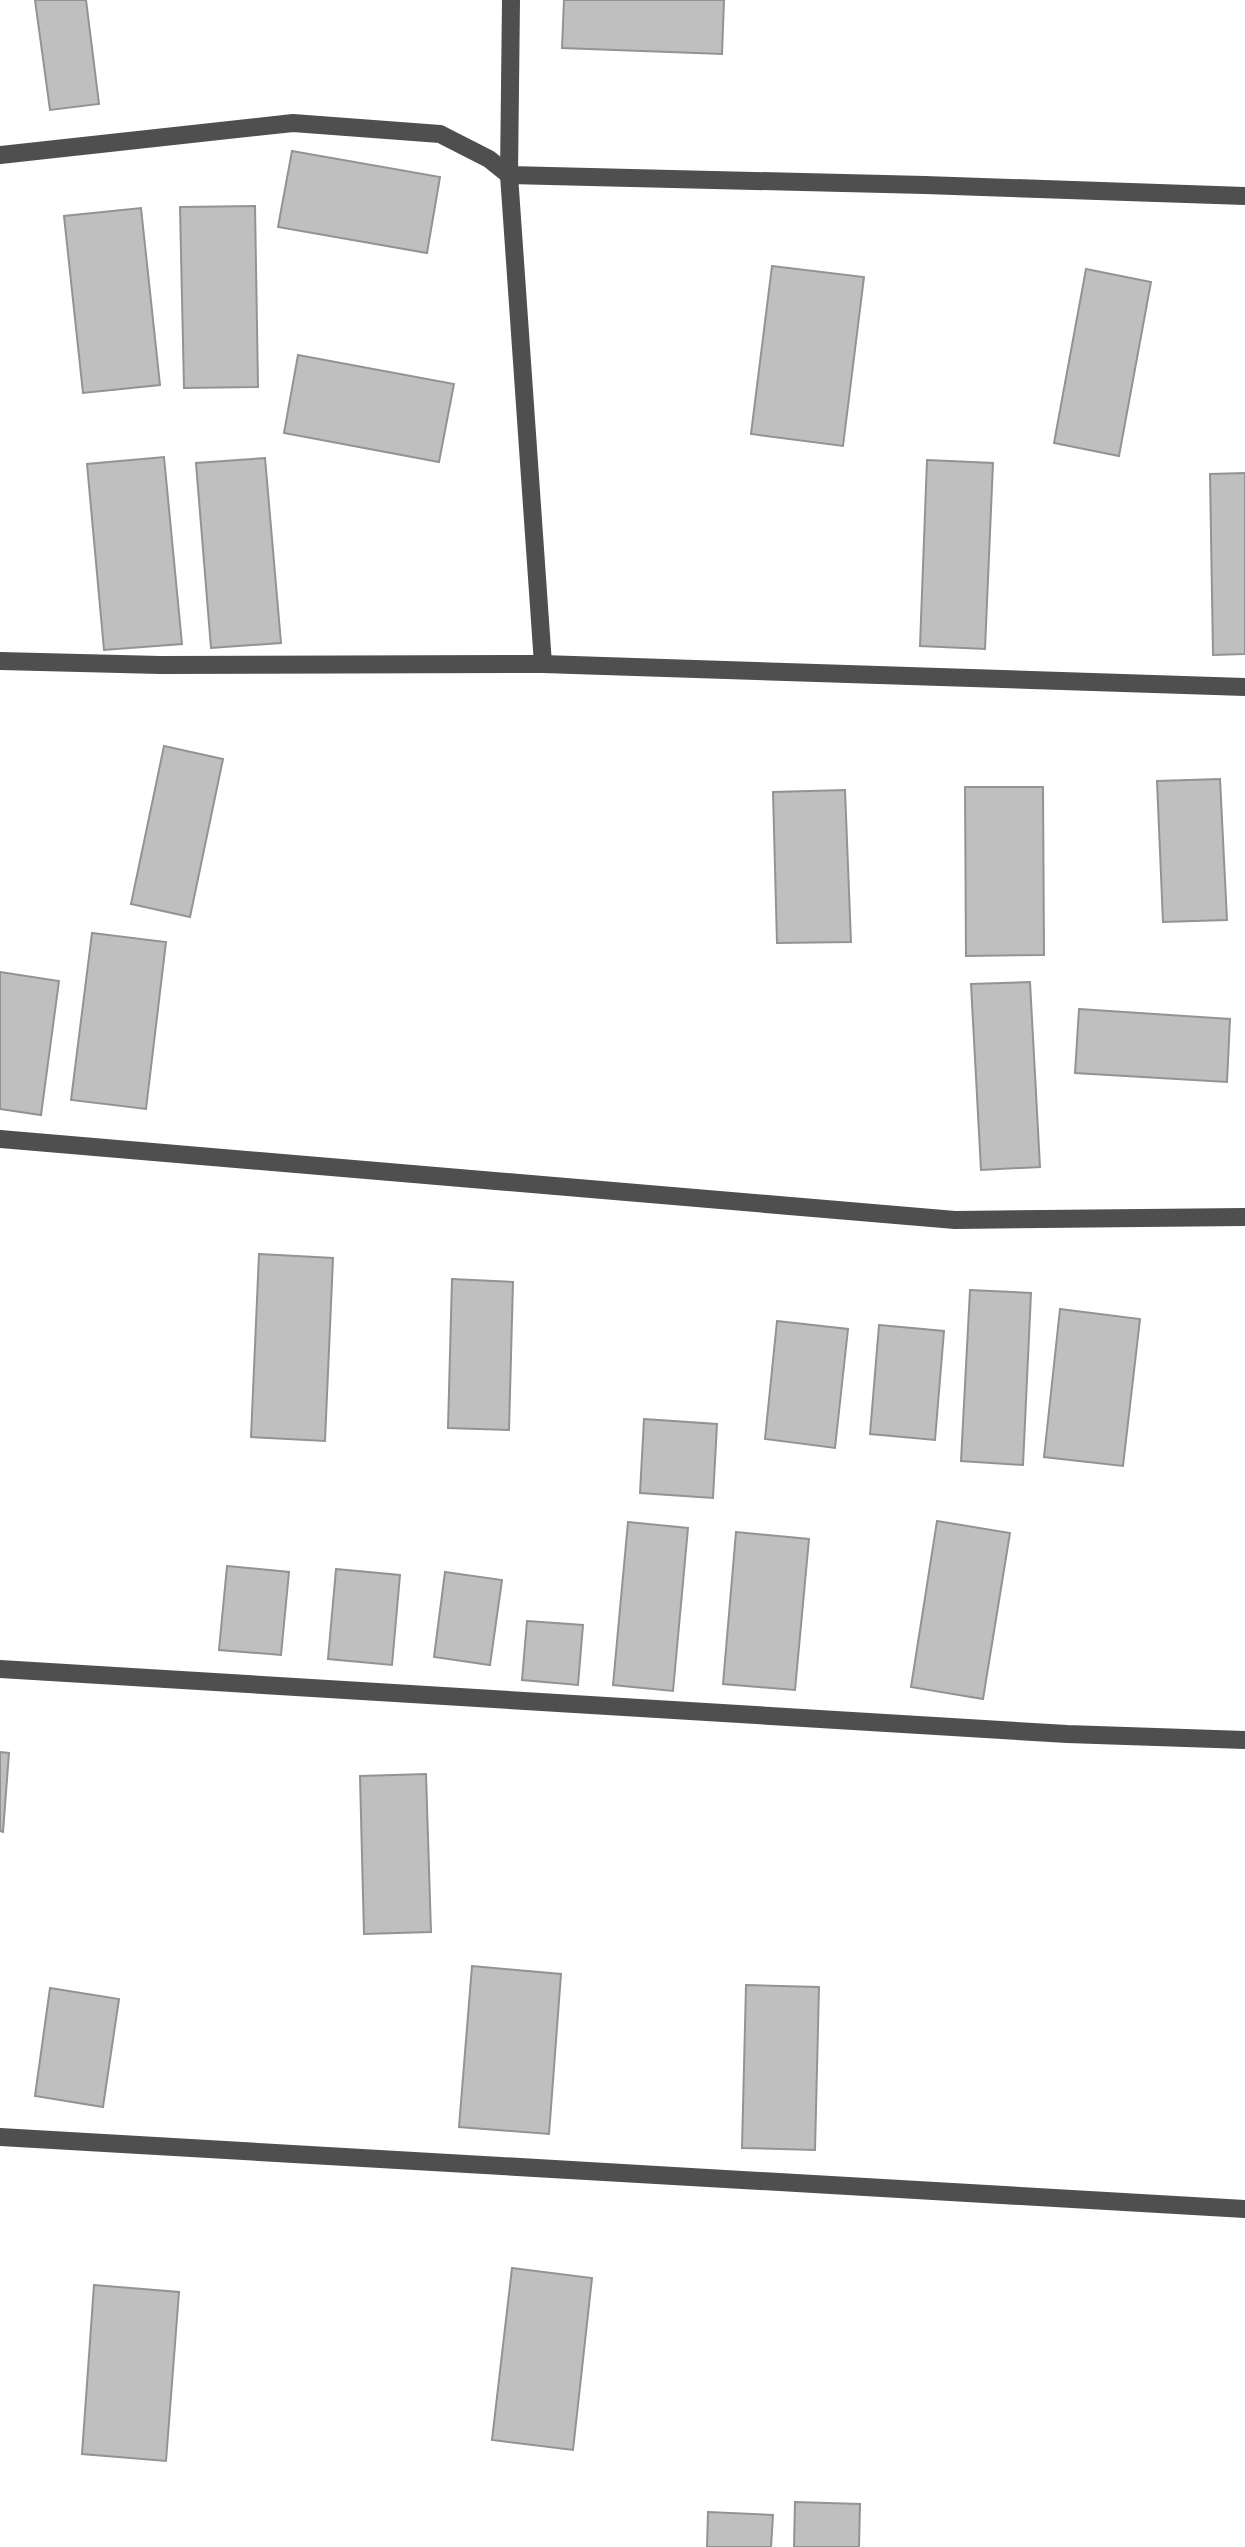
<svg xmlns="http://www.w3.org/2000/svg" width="1245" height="2547" font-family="'Golos Text',sans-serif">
	<rect width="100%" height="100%" fill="#fff"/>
	<g fill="#bfbfbf" stroke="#939393" stroke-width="2">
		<polygon points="35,0 86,0 99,104 50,110"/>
		<polygon points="564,0 724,0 722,54 562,48"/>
		<polygon points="292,151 440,177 427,253 278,227"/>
		<polygon points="255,206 258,387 184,388 180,207"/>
		<polygon points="141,208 160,385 83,393 64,216"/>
		<polygon points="772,266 864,277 843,446 751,434"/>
		<polygon points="1086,269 1151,282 1119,456 1054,443"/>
		<polygon points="298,355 454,384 439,462 284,433"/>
		<polygon points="164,457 182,644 104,650 87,464"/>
		<polygon points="265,458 281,643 211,648 196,463"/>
		<polygon points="927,460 993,463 985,649 920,646"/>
		<polygon points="1245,473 1245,654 1213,655 1210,474"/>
		<polygon points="164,746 223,759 190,917 131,904"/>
		<polygon points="1220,779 1227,920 1163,922 1157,781"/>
		<polygon points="965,787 1043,787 1044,955 966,956"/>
		<polygon points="845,790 851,942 777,943 773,792"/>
		<polygon points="92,933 166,942 146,1109 71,1100"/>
		<polygon points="0,972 59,981 41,1115 0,1109"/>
		<polygon points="1030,982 1040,1167 981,1170 971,984"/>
		<polygon points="1079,1009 1230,1019 1227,1082 1075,1073"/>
		<polygon points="259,1254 333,1258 325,1441 251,1437"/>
		<polygon points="452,1279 513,1282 509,1430 448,1428"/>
		<polygon points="970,1290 1031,1293 1023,1465 961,1461"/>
		<polygon points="1060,1309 1140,1319 1123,1466 1044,1457"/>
		<polygon points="777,1321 848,1329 835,1448 765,1439"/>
		<polygon points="879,1325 944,1331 935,1440 870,1434"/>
		<polygon points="644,1419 717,1424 713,1498 640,1493"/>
		<polygon points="937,1521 1010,1533 983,1699 911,1687"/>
		<polygon points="628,1522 688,1528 673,1691 613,1685"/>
		<polygon points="736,1532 809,1539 795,1690 723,1684"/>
		<polygon points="227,1566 289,1572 281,1655 219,1650"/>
		<polygon points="336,1569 400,1575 392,1665 328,1659"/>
		<polygon points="445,1572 502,1580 490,1665 434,1657"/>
		<polygon points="527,1621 583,1625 578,1685 522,1680"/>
		<polygon points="0,1752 9,1753 3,1832 0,1831"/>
		<polygon points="426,1774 431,1932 364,1934 360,1776"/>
		<polygon points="472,1966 561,1974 549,2134 459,2127"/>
		<polygon points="746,1985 819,1987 815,2150 742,2148"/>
		<polygon points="50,1988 119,1999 103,2107 35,2096"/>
		<polygon points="512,2268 592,2278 573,2450 492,2440"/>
		<polygon points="94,2285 179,2292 166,2461 82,2454"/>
		<polygon points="795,2502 860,2504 859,2547 794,2547"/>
		<polygon points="708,2512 773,2515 771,2547 707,2547"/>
	</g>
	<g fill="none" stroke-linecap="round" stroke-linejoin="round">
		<g stroke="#4f4f4f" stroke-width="18">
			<polyline points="511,0 509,175 543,664"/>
			<polyline points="0,155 293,123 440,134 489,159 509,175 925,185 1245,196"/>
			<polyline points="0,661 160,665 543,664 1245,687"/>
			<polyline points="0,1139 955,1220 1245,1217"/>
			<polyline points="0,1669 1067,1734 1245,1740"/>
			<polyline points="0,2137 1245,2209"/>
		</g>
	</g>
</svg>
